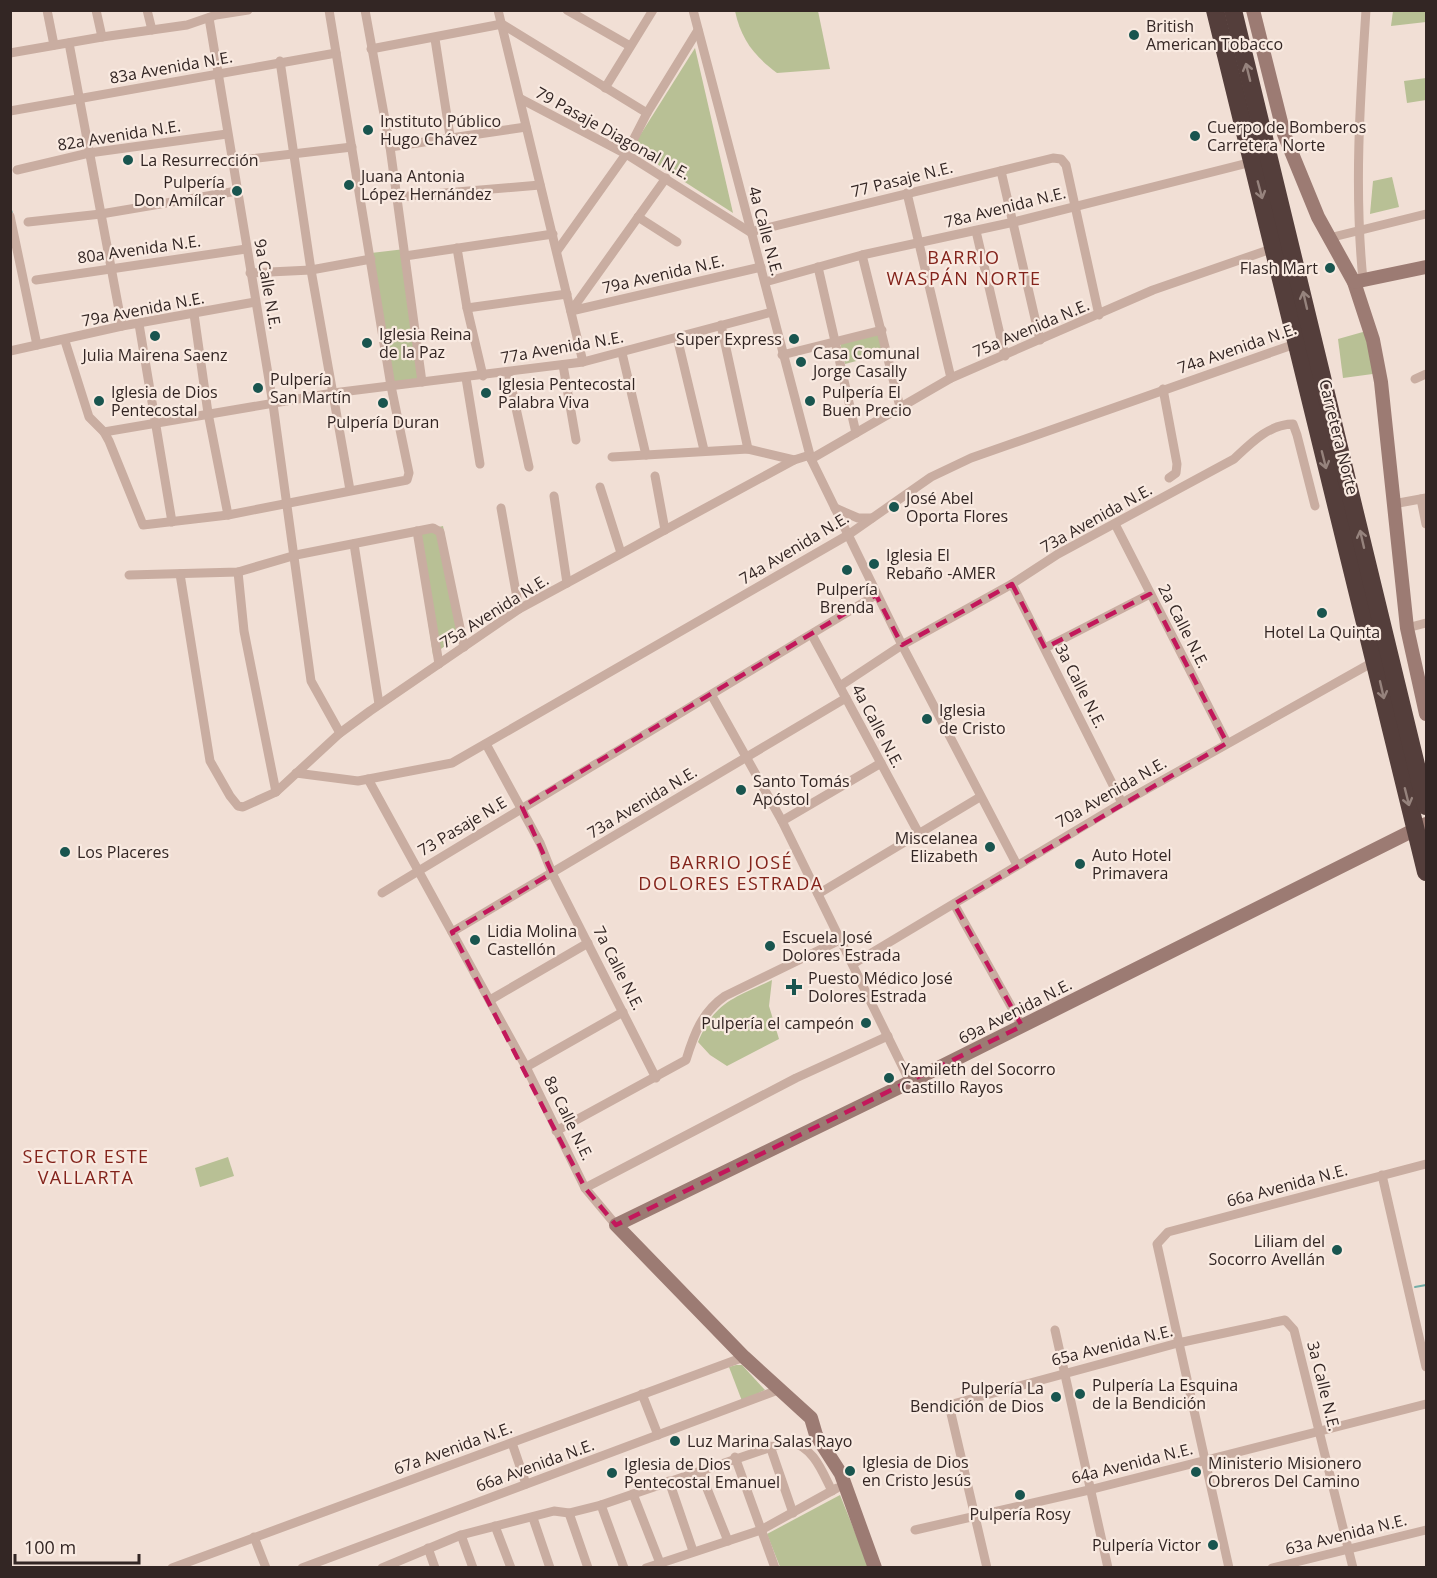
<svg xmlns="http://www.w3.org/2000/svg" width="1437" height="1578" font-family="'Open Sans',sans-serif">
	<rect width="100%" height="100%" fill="#f1dfd5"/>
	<g fill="#b8c095">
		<path d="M 735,11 L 818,11 L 830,69 L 777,73 C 754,56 741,39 735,11 Z"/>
		<polygon points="1393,11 1426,11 1426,22 1391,26"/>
		<polygon points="695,48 733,213 632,148"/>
		<polygon points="1426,78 1426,100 1407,103 1404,81"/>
		<polygon points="1392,177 1399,207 1370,214 1373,181"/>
		<polygon points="405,249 422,382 394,386 371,253"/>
		<polygon points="1370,330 1380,373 1343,378 1338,339"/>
		<polygon points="878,333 883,354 845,364 840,342"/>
		<polygon points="443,526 462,633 433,655 415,532"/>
		<path d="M 772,980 L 769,1006 L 779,1039 L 727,1066 L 710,1055 L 698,1042 C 715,1001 735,998 772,980 Z"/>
		<polygon points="228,1157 234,1176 200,1187 195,1168"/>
		<polygon points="736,1365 742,1365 765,1390 742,1401 729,1367"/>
		<polygon points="840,1495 869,1567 780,1567 767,1534"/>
	</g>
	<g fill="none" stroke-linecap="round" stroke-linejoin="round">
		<g stroke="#73aea7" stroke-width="2">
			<polyline points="10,207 12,213"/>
			<polyline points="1415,1287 1426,1285"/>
		</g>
		<g stroke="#c9ada1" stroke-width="9">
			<polyline points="47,10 54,45"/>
			<polyline points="96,10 102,37"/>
			<polyline points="147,10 152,30"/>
			<polyline points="365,10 390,147 422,382"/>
			<polyline points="498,10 583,362"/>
			<polyline points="567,10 630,46"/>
			<polyline points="693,10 811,459 902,645 1017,865"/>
			<polyline points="209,18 273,404 311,681 340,733"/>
			<polyline points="435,39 450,136"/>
			<polyline points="69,43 122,326"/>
			<polyline points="371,49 502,24 647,113"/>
			<polyline points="10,53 102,37 187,25 216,15 248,10"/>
			<polyline points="280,61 311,270 350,490"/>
			<polyline points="605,88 653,10"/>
			<polyline points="521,99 626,154 750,232 1053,158 1061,159 1066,165 1099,315"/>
			<polyline points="10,111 336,53"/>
			<polyline points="390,147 526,127"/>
			<polyline points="232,161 352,147"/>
			<polyline points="17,170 89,153 227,134"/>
			<polyline points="1001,171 1040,340"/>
			<polyline points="907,193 951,378"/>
			<polyline points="397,197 540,185"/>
			<polyline points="10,216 37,345"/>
			<polyline points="638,217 677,242"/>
			<polyline points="28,222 101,214 237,191"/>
			<polyline points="976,231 1005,356"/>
			<polyline points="1329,238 1426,214"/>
			<polyline points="457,248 467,308 483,376"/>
			<polyline points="557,251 626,154 647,113 698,30"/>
			<polyline points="862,255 900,407"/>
			<polyline points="405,256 553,234"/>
			<polyline points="818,267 856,433"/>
			<polyline points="250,273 311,270 371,259"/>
			<polyline points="36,280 246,249"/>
			<path d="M 1363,280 C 1354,190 1360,101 1366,10"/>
			<polyline points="765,282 862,255 1014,222 1252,162"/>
			<polyline points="467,308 567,294"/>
			<polyline points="571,311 761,267"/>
			<polyline points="571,311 666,178"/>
			<polyline points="194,314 208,413 228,515"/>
			<polyline points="139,324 172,522"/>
			<polyline points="721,325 748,449"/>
			<polyline points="677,337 704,450"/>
			<polyline points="65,341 89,417 104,432 109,441 143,525 228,515 407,480 409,473 391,386 329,10"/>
			<polyline points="10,351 122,326 255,302"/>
			<polyline points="622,353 646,455"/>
			<polyline points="782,355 882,330"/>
			<polyline points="563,365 576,440"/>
			<polyline points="508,372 529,467"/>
			<polyline points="466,378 480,464"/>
			<polyline points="1415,379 1426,374"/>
			<polyline points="1163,389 1177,464 1176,473 1169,478"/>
			<polyline points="104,432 333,393 583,362 772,312"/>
			<polyline points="612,457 748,449 794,460 810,455"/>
			<polyline points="811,459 951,378 1153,290 1274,248"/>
			<polyline points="655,476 665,530"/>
			<polyline points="600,487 621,553"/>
			<polyline points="554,496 567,583"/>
			<polyline points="1421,499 1426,524"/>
			<polyline points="1393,504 1426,498"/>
			<polyline points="501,508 519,609"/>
			<polyline points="835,508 858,518 872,518"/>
			<polyline points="1115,524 1227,743"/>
			<polyline points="417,531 439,664"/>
			<polyline points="354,544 379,704"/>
			<polyline points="238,572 244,631 276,792"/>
			<polyline points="180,574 210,761 230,796 238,806 243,807 276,792 340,733 370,711 519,609 794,460"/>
			<polyline points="129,575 238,572 296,555 433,528 440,532 464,647"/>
			<polyline points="1012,584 1122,803"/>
			<polyline points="1407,628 1426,623"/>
			<polyline points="812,635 918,832"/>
			<polyline points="1045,648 1150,594"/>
			<path d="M 840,686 L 902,645 L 1012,584 L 1058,554 L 1234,459 C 1250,444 1269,424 1293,424 L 1297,435 L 1315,506"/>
			<polyline points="712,696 782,821 910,1082"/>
			<polyline points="486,744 540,843 552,873 656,1078"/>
			<polyline points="296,773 358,781 452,763 848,535 931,477 971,458 1298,343"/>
			<polyline points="368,779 526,1067 585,1188 616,1225"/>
			<polyline points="782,821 881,763"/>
			<polyline points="382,893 876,595"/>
			<polyline points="818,894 980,797"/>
			<polyline points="954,904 1022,1026"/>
			<polyline points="452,932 846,698"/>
			<polyline points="853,964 1122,803 1375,661"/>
			<polyline points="490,1000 588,943"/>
			<polyline points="526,1067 623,1012"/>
			<path d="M 556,1131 L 686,1060 C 694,1034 702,1012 725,996 L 840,940"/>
			<polyline points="1382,1175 1426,1367"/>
			<polyline points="585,1188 796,1078 888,1036"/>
			<polyline points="1055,1330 1108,1568"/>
			<polyline points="642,1394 658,1435"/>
			<polyline points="512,1443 526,1484"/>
			<polyline points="770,1446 793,1513"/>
			<polyline points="735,1457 775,1568"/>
			<polyline points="700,1471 728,1541"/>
			<polyline points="669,1481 693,1551"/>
			<polyline points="633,1494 660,1563"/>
			<polyline points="601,1505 624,1568"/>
			<polyline points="569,1513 588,1568"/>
			<polyline points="533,1518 550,1568"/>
			<polyline points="495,1526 511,1568"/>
			<polyline points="915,1530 1089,1490 1426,1404"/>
			<polyline points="461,1535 473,1568"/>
			<polyline points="254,1537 266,1568"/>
			<polyline points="428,1548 435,1568"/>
			<polyline points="172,1568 744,1357"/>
			<polyline points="302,1568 778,1390"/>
			<path d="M 382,1568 L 461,1535 L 554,1511 L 569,1513 L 601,1505 L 789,1441 C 814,1448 821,1469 832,1491"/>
			<polyline points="646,1568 761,1530 837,1488"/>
			<polyline points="987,1568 949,1405 1178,1343 1285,1320 1294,1330 1353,1568"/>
			<polyline points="1229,1568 1157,1244 1168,1232 1426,1164"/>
			<polyline points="1272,1568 1426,1530"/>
		</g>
		<g stroke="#9c7b73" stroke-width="14">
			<polyline points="1253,10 1284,134 1318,217 1354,282 1373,340 1381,382 1407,628 1426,714"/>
			<polyline points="1354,282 1426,267"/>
			<polyline points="875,1568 841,1474 816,1435 811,1418 744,1357 616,1225 910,1082 1426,824"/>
		</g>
		<g stroke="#543e3b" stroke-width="18">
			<polyline points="1215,10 1426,872"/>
			<polyline points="1233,10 1426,806"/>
		</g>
	</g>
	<defs><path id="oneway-shaft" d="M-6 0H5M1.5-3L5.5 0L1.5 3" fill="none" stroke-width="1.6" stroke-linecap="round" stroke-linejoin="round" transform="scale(1.5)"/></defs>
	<g stroke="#96837d">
		<use href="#oneway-shaft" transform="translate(1248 72) rotate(-104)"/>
		<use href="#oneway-shaft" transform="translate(1260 190) rotate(75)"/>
		<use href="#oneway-shaft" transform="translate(1305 300) rotate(-103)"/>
		<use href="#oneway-shaft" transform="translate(1324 460) rotate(76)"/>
		<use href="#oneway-shaft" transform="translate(1362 539) rotate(-103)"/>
		<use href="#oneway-shaft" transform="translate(1382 690) rotate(77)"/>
		<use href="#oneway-shaft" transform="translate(1407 797) rotate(76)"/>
	</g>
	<path fill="none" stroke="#c2185b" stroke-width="4.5" stroke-dasharray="12 8" stroke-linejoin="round" d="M 1012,584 L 1045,648 L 1150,594 L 1227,743 L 954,904 L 1022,1026 L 616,1225 L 585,1188 L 452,932 L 552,873 L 522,807 L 876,595 L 902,645 Z"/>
	<g fill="#19554f" stroke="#f9eae1" stroke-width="2">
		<circle cx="1134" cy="35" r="6"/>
		<circle cx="368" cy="130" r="6"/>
		<circle cx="1195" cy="136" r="6"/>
		<circle cx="128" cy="160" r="6"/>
		<circle cx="349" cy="185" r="6"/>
		<circle cx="237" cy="191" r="6"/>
		<circle cx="1330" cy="268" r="6"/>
		<circle cx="155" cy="336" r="6"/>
		<circle cx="794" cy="339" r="6"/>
		<circle cx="367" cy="343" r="6"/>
		<circle cx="801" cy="362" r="6"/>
		<circle cx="258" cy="388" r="6"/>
		<circle cx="486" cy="393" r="6"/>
		<circle cx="99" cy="401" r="6"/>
		<circle cx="810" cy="401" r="6"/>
		<circle cx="383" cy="403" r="6"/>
		<circle cx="894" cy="507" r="6"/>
		<circle cx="874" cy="564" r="6"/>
		<circle cx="847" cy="570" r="6"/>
		<circle cx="1322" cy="613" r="6"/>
		<circle cx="927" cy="719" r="6"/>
		<circle cx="741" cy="790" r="6"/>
		<circle cx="990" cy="847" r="6"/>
		<circle cx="65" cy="852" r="6"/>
		<circle cx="1080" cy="864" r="6"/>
		<circle cx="475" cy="940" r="6"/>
		<circle cx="770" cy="946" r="6"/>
		<path d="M791 978h6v6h6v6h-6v6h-6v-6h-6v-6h6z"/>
		<circle cx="866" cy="1023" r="6"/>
		<circle cx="889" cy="1078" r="6"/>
		<circle cx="1337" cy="1250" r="6"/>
		<circle cx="1080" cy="1394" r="6"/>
		<circle cx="1056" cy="1397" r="6"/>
		<circle cx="675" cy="1441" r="6"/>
		<circle cx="850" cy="1471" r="6"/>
		<circle cx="1196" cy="1472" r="6"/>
		<circle cx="612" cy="1473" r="6"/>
		<circle cx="1020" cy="1495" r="6"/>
		<circle cx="1213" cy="1545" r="6"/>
	</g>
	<g text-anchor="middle" stroke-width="4.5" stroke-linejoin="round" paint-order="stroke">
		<g font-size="16" fill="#332624" stroke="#f9eae1" text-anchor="start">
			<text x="1146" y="32">British<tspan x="1146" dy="18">American Tobacco</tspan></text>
			<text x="380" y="127">Instituto Público<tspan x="380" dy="18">Hugo Chávez</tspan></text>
			<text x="1207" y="133">Cuerpo de Bomberos<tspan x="1207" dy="18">Carretera Norte</tspan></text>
			<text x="140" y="166">La Resurrección</text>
			<text x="361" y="182">Juana Antonia<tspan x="361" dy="18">López Hernández</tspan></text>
			<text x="225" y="188" text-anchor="end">Pulpería<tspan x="225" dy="18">Don Amílcar</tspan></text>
			<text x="1318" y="274" text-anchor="end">Flash Mart</text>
			<text x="379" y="340">Iglesia Reina<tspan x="379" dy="18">de la Paz</tspan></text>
			<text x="782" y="345" text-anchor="end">Super Express</text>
			<text x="813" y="359">Casa Comunal<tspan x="813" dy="18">Jorge Casally</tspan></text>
			<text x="155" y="361" text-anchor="middle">Julia Mairena Saenz</text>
			<text x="270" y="385">Pulpería<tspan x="270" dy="18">San Martín</tspan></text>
			<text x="498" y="390">Iglesia Pentecostal<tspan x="498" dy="18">Palabra Viva</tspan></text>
			<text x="111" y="398">Iglesia de Dios<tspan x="111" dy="18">Pentecostal</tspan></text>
			<text x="822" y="398">Pulpería El<tspan x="822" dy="18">Buen Precio</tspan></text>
			<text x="383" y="428" text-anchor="middle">Pulpería Duran</text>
			<text x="906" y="504">José Abel<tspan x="906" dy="18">Oporta Flores</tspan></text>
			<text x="886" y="561">Iglesia El<tspan x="886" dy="18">Rebaño -AMER</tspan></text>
			<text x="847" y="595" text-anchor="middle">Pulpería<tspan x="847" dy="18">Brenda</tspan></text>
			<text x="1322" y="638" text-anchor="middle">Hotel La Quinta</text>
			<text x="939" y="716">Iglesia<tspan x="939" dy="18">de Cristo</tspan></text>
			<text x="753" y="787">Santo Tomás<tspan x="753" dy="18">Apóstol</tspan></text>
			<text x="978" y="844" text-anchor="end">Miscelanea<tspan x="978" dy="18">Elizabeth</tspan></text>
			<text x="77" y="858">Los Placeres</text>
			<text x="1092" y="861">Auto Hotel<tspan x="1092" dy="18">Primavera</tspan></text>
			<text x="487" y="937">Lidia Molina<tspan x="487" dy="18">Castellón</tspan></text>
			<text x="782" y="943">Escuela José<tspan x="782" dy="18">Dolores Estrada</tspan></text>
			<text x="808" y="984">Puesto Médico José<tspan x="808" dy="18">Dolores Estrada</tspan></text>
			<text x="854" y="1029" text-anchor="end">Pulpería el campeón</text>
			<text x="901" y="1075">Yamileth del Socorro<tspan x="901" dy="18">Castillo Rayos</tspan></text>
			<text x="1325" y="1247" text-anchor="end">Liliam del<tspan x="1325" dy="18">Socorro Avellán</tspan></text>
			<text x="1092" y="1391">Pulpería La Esquina<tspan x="1092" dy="18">de la Bendición</tspan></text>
			<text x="1044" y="1394" text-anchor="end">Pulpería La<tspan x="1044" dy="18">Bendición de Dios</tspan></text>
			<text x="687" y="1447">Luz Marina Salas Rayo</text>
			<text x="862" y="1468">Iglesia de Dios<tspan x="862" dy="18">en Cristo Jesús</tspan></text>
			<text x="1208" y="1469">Ministerio Misionero<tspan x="1208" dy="18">Obreros Del Camino</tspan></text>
			<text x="624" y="1470">Iglesia de Dios<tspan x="624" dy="18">Pentecostal Emanuel</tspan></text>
			<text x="1020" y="1520" text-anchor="middle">Pulpería Rosy</text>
			<text x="1201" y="1551" text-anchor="end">Pulpería Victor</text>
		</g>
		<g font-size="16" fill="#332624" stroke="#f9eae1">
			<text transform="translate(171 67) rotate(-10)" y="6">83a Avenida N.E.</text>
			<text transform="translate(613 133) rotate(29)" y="6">79 Pasaje Diagonal N.E.</text>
			<text transform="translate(119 135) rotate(-9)" y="6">82a Avenida N.E.</text>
			<text transform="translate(902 179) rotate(-14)" y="6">77 Pasaje N.E.</text>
			<text transform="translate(1005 207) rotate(-14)" y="6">78a Avenida N.E.</text>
			<text transform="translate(766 231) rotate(75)" y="6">4a Calle N.E.</text>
			<text transform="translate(139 249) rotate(-8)" y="6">80a Avenida N.E.</text>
			<text transform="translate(663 274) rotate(-13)" y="6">79a Avenida N.E.</text>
			<text transform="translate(268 284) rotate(80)" y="6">9a Calle N.E.</text>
			<text transform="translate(143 309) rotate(-11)" y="6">79a Avenida N.E.</text>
			<text transform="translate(1031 328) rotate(-23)" y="6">75a Avenida N.E.</text>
			<text transform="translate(562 347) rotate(-10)" y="6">77a Avenida N.E.</text>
			<text transform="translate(1237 348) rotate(-19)" y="6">74a Avenida N.E.</text>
			<text transform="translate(1339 437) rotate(76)" y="6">Carretera Norte</text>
			<text transform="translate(1096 518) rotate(-29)" y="6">73a Avenida N.E.</text>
			<text transform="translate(794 548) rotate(-31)" y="6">74a Avenida N.E.</text>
			<text transform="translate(494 611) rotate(-32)" y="6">75a Avenida N.E.</text>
			<text transform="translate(1184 626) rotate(63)" y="6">2a Calle N.E.</text>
			<text transform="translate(1081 686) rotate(63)" y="6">3a Calle N.E.</text>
			<text transform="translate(878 726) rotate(62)" y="6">4a Calle N.E.</text>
			<text transform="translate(1111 792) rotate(-30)" y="6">70a Avenida N.E.</text>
			<text transform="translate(642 802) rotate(-31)" y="6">73a Avenida N.E.</text>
			<text transform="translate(462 826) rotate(-31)" y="6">73 Pasaje N.E</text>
			<text transform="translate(619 968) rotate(63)" y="6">7a Calle N.E.</text>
			<text transform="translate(1015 1011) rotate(-27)" y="6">69a Avenida N.E.</text>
			<text transform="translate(569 1118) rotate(64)" y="6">8a Calle N.E.</text>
			<text transform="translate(1287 1185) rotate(-15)" y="6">66a Avenida N.E.</text>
			<text transform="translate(1112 1345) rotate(-14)" y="6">65a Avenida N.E.</text>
			<text transform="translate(1324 1386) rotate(76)" y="6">3a Calle N.E.</text>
			<text transform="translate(453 1448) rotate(-20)" y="6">67a Avenida N.E.</text>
			<text transform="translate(1132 1463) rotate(-14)" y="6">64a Avenida N.E.</text>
			<text transform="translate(535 1465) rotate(-20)" y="6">66a Avenida N.E.</text>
			<text transform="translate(1346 1534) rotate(-14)" y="6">63a Avenida N.E.</text>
		</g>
		<g font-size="18" letter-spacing="1.5" fill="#83231b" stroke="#f9eae1">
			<text x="964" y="264">BARRIO<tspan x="964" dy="21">WASPÁN NORTE</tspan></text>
			<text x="731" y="869">BARRIO JOSÉ<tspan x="731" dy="21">DOLORES ESTRADA</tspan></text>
			<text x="86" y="1163">SECTOR ESTE<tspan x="86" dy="21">VALLARTA</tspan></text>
		</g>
	</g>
	<rect width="1437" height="1578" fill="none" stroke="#332624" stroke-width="24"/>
	<path d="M15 1554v9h124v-9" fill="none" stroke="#332624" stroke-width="3"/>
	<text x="24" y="1554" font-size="18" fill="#332624" stroke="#f9eae1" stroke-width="4.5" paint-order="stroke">100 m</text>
</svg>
